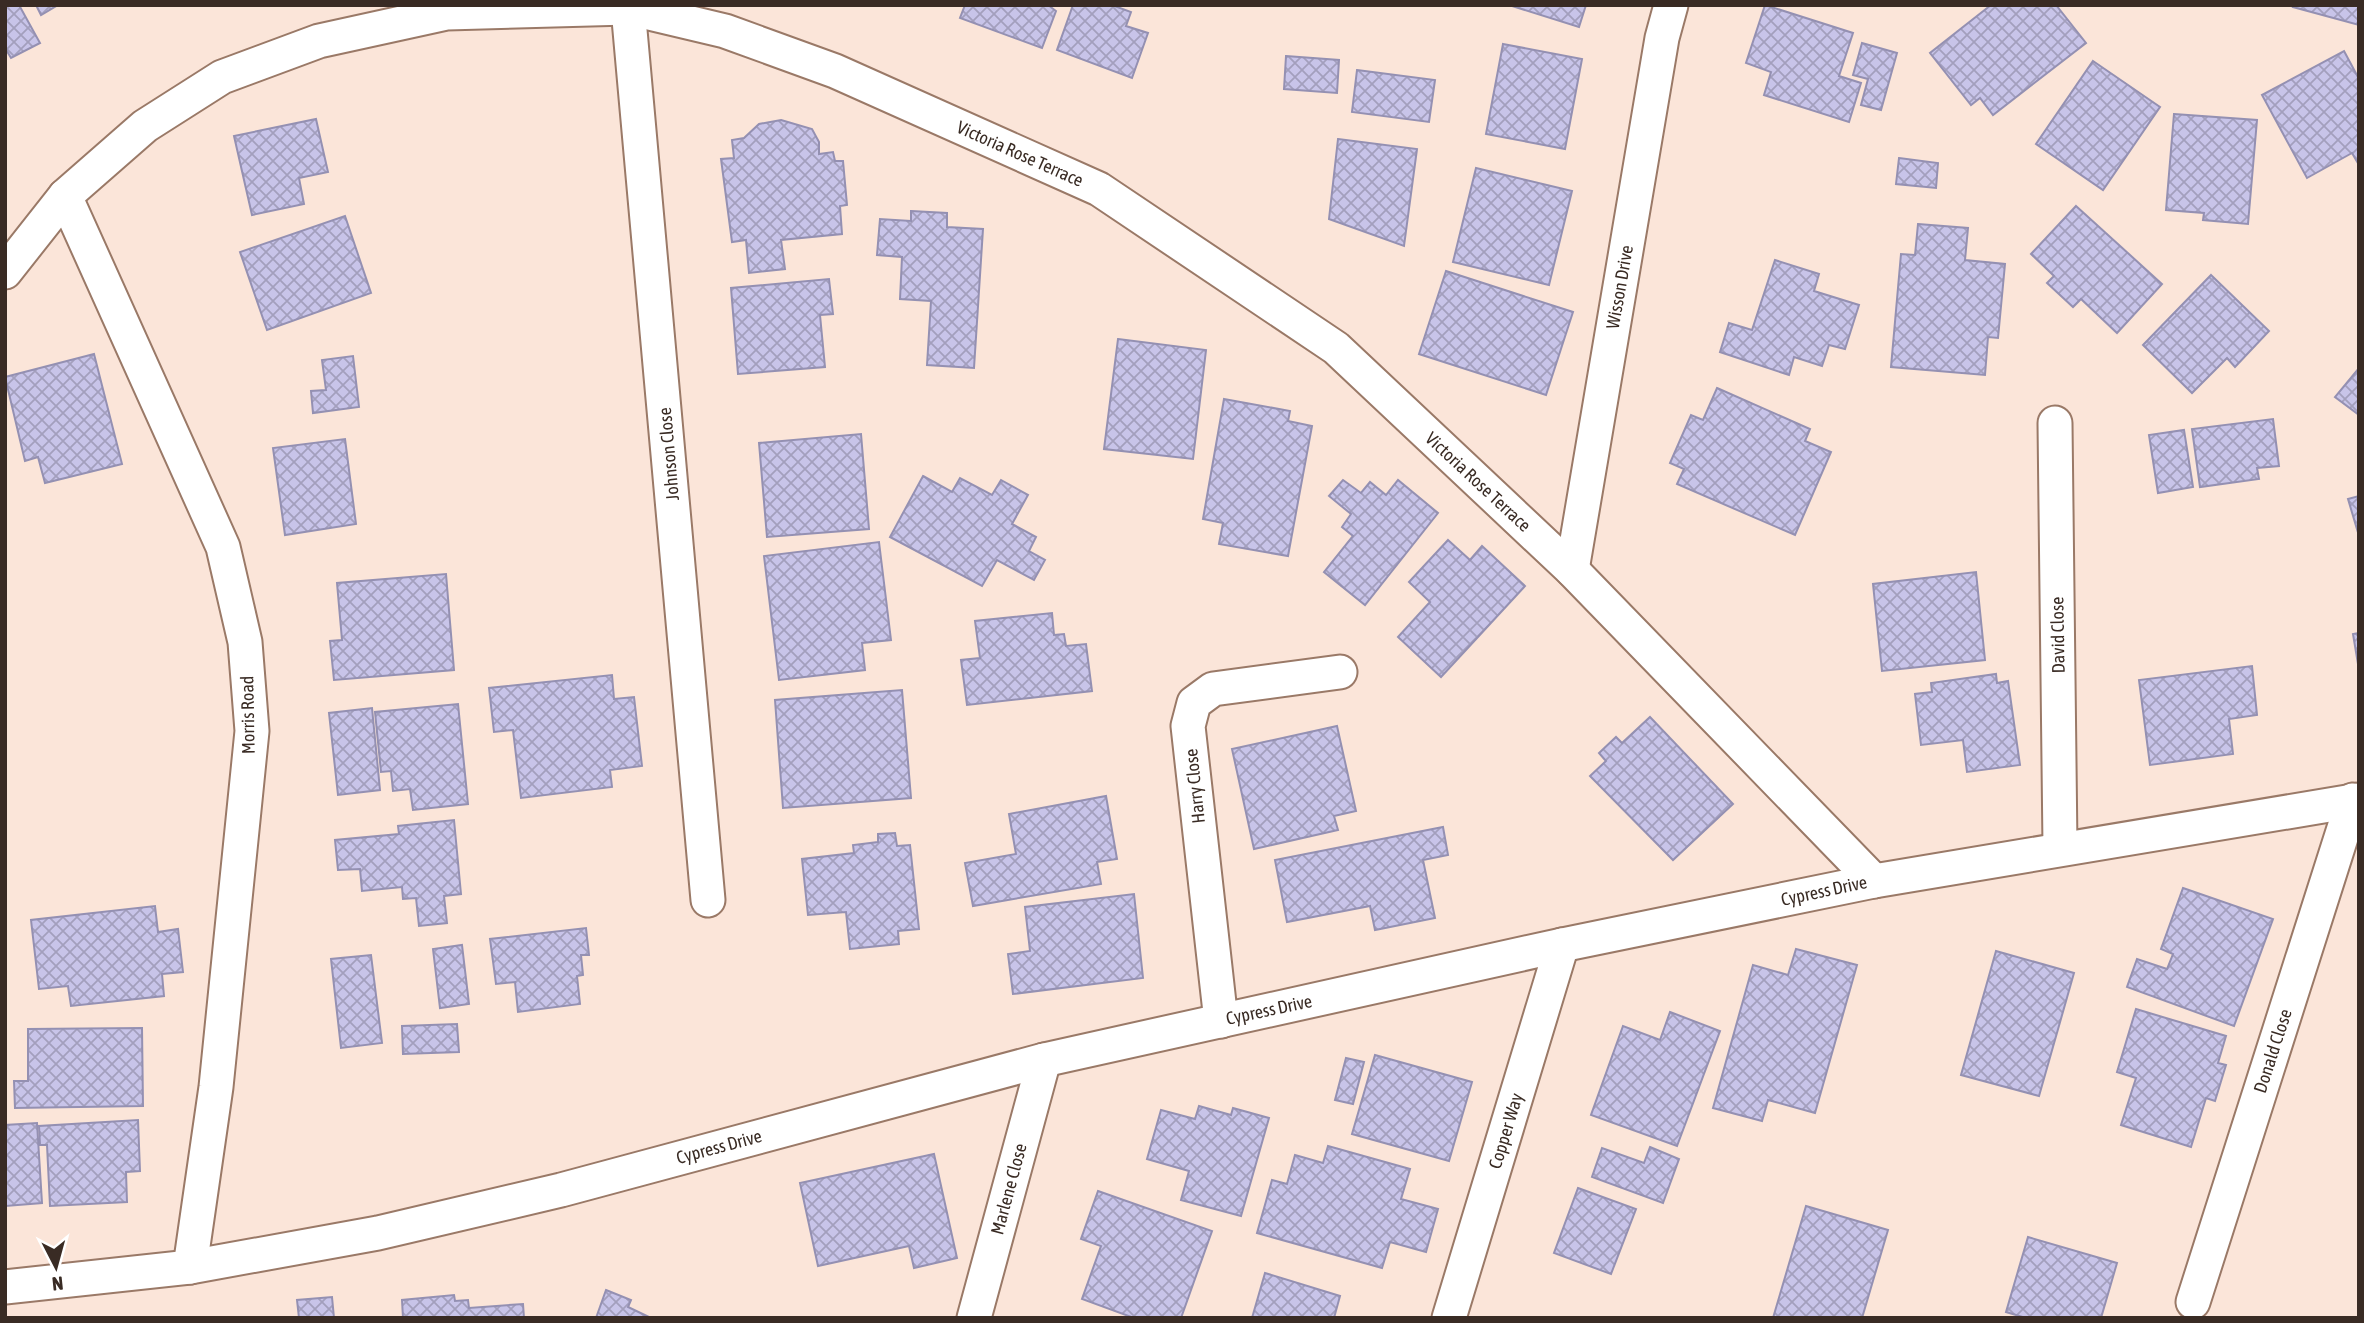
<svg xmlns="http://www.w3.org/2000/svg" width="2364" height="1323" font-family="'Asap Condensed',sans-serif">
	<defs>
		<pattern id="building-cross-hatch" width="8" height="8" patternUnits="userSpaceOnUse" patternTransform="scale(1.75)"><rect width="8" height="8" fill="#c8c4e9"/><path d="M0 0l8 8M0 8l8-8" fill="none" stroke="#a39fbd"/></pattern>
	</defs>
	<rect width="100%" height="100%" fill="#fbe5d9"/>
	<g fill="url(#building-cross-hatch)" stroke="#9490b2" stroke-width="2">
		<polygon points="5,5 19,5 40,43 11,58 5,48"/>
		<polygon points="36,5 58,5 41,15"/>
		<polygon points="965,5 1048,5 1056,11 1042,48 960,18"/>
		<polygon points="1073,5 1112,5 1131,12 1126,26 1148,33 1132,78 1057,50"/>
		<polygon points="1509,5 1586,5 1579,27"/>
		<polygon points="1765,5 1853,33 1839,76 1861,83 1849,122 1764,95 1771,72 1746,63"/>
		<polygon points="1991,5 2056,5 2086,43 1993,115 1980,98 1971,105 1930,53"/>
		<polygon points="2294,5 2359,5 2359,25 2293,7"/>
		<polygon points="1862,43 1897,53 1881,110 1861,105 1868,79 1853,75"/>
		<polygon points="1503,44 1582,59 1565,149 1486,134"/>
		<polygon points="2344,51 2359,79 2359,165 2352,153 2307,178 2262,95"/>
		<polygon points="1286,56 1339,60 1337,93 1284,89"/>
		<polygon points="2093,61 2160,107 2103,190 2036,144"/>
		<polygon points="1357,70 1435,80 1429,122 1352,112"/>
		<polygon points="2174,114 2257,120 2248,224 2203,220 2204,213 2166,210"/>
		<polygon points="316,119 328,172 299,178 304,204 252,215 234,136"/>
		<polygon points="781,120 812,129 819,142 819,154 833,152 835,161 843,161 847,205 840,206 842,234 781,240 785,269 749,273 746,240 732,242 721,159 734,158 732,140 744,138 759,124"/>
		<polygon points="1338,139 1417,149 1404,246 1329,219"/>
		<polygon points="1899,158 1938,163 1936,188 1896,184"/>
		<polygon points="1476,168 1572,191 1549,285 1453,262"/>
		<polygon points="2076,206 2162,284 2117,333 2081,299 2073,307 2047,283 2054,276 2031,254"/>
		<polygon points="911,211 947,213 947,227 983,229 974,368 927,365 931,301 900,299 902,257 877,255 880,219 911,221"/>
		<polygon points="345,216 371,293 267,330 240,252"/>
		<polygon points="1918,224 1968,228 1965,260 2005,264 1998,338 1988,337 1985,375 1891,367 1901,254 1915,255"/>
		<polygon points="1775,260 1819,274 1814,291 1859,305 1845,349 1829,345 1822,366 1794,357 1789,375 1720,352 1729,323 1752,330"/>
		<polygon points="1446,271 1573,312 1546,395 1419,354"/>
		<polygon points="2211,275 2269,331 2235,367 2227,358 2192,393 2143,345"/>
		<polygon points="829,279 833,314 820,315 825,367 738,374 731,288"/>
		<polygon points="1118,339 1206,350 1193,459 1104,449"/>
		<polygon points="94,354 122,464 45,483 38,457 25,461 5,377"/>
		<polygon points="353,356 359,407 313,413 311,391 326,390 322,360"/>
		<polygon points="2359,368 2359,415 2335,397"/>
		<polygon points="1717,388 1810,429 1805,441 1831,452 1795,535 1677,484 1684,469 1670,463 1691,415 1703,420"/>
		<polygon points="1224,399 1290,411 1288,421 1312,426 1288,556 1219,544 1223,523 1203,519"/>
		<polygon points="2273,419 2279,466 2257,468 2259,479 2200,487 2192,429"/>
		<polygon points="2184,430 2193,487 2158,493 2149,435"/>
		<polygon points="861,434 869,529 767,537 759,443"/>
		<polygon points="345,439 356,524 285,535 273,448"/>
		<polygon points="923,476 952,492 960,478 992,495 1001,480 1028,495 1012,524 1036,537 1029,551 1045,560 1034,580 997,560 982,586 890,537"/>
		<polygon points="1343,480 1361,493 1370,482 1386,495 1398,480 1438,513 1365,605 1324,572 1353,536 1342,527 1351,514 1329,496"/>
		<polygon points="2359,496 2359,536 2348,499"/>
		<polygon points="1448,540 1470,560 1482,546 1525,586 1441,677 1398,637 1430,602 1409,582"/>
		<polygon points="879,542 891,640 862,643 865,670 779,680 764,556"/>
		<polygon points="1976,572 1985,660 1882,671 1873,584"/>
		<polygon points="446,574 454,670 334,680 330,641 342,640 337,583"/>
		<polygon points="1052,613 1054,635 1064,634 1066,646 1086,644 1092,691 967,705 961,660 980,658 975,621"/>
		<polygon points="2359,633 2359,670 2353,634"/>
		<polygon points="2252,666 2257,715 2229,719 2233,754 2150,765 2139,680"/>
		<polygon points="1996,674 1997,683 2008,681 2020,765 1967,772 1963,740 1921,745 1915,694 1932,692 1931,683"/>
		<polygon points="612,675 614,699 634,697 642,766 610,770 612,787 521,798 513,730 494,732 489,688"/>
		<polygon points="902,690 911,798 783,808 775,700"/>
		<polygon points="458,704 468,804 413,810 410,789 393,791 391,771 381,772 375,712"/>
		<polygon points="372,708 380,790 338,795 329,713"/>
		<polygon points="1650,717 1733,804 1673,860 1590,776 1606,761 1599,753 1616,737 1622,743"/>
		<polygon points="1337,726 1356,811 1334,816 1338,830 1254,849 1232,749"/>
		<polygon points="1106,796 1117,859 1097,862 1101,884 973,906 965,863 1016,854 1009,814"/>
		<polygon points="454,820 461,894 444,896 447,923 419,926 416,898 403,899 402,887 362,891 360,869 338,870 335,840 399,834 398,826"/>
		<polygon points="1443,827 1448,855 1423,860 1435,918 1375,930 1370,906 1287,922 1275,860"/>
		<polygon points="895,833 897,846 910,845 919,929 898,931 899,944 850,949 846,912 808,915 802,859 854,853 853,845 878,842 878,834"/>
		<polygon points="2183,888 2273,919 2234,1026 2127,987 2137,959 2167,969 2173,954 2161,949"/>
		<polygon points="1134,894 1143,978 1013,994 1008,954 1030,951 1025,907"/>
		<polygon points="155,906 158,932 178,929 183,972 162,974 164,996 71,1006 68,986 39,989 31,920"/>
		<polygon points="586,928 589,955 581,955 583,975 577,976 580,1004 518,1012 515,982 496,984 490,939"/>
		<polygon points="462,945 469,1004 440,1008 433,949"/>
		<polygon points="1796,949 1857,965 1815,1113 1768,1100 1762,1121 1713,1108 1753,965 1788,975"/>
		<polygon points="1996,951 2074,973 2039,1096 1961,1075"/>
		<polygon points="371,955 382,1043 341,1048 331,959"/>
		<polygon points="2136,1009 2226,1036 2218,1063 2226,1065 2215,1101 2206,1098 2191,1147 2121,1125 2136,1078 2117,1072"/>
		<polygon points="1670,1012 1720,1031 1677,1146 1591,1115 1623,1026 1660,1040"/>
		<polygon points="457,1024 459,1052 403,1054 402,1026"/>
		<polygon points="142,1028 143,1106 15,1108 14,1081 28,1081 28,1029"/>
		<polygon points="1375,1055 1472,1082 1449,1161 1352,1134"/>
		<polygon points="1346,1058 1364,1062 1353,1104 1335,1100"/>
		<polygon points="1199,1106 1231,1115 1233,1108 1269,1118 1241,1216 1181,1200 1189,1171 1147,1159 1161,1110 1195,1119"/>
		<polygon points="138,1120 140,1171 126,1172 127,1202 50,1206 47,1145 40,1145 39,1126"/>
		<polygon points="37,1123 42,1203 6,1206 5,1125"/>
		<polygon points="1328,1146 1410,1169 1401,1199 1438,1209 1426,1252 1390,1242 1382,1268 1257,1233 1272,1180 1287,1184 1295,1155 1323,1163"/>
		<polygon points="1650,1147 1679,1159 1663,1203 1592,1177 1602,1148 1644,1163"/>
		<polygon points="934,1154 957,1258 914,1268 909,1246 818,1266 800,1183"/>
		<polygon points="1578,1188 1636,1209 1611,1274 1554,1253"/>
		<polygon points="1098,1191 1212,1231 1181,1318 1134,1318 1082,1299 1101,1246 1081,1239"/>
		<polygon points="1806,1206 1888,1230 1862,1318 1773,1318"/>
		<polygon points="2028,1237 2117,1263 2101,1318 2026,1318 2006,1312"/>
		<polygon points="1265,1273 1340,1296 1334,1318 1252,1318"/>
		<polygon points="606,1290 631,1300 628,1307 651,1318 596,1318"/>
		<polygon points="454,1295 455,1301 468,1300 469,1308 523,1304 524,1318 403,1318 402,1300"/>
		<polygon points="332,1297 334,1318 299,1318 297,1300"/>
	</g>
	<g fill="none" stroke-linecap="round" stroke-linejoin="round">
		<g stroke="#9a7967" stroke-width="37">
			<g id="minor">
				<polyline points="628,8 708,900"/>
				<polyline points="65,196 223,547 245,642 252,731 216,1087 190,1267"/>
				<polyline points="5,272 65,196 145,126 222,77 319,41 447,13 628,8 725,31 835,71 1099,189 1336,348 1572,570 1874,881"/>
				<polyline points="2055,423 2060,847"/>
				<polyline points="1572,570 1662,38 1671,5"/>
				<polyline points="1221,1021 1188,726 1194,703 1213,689 1340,672"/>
				<polyline points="5,1287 190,1267 378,1233 561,1190 1044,1060 1562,945 1874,881 2359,800"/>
				<polyline points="2193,1302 2353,800"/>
				<polyline points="974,1318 1044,1060"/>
				<polyline points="1449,1318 1562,945"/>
			</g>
		</g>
		<use href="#minor" stroke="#fff" stroke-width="33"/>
	</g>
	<g text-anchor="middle" stroke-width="5" stroke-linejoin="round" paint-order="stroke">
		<g font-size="18" fill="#392b24" stroke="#fff">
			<text transform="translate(1020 154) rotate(24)" y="6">Victoria Rose Terrace</text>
			<text transform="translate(1620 287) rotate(-80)" y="6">Wisson Drive</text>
			<text transform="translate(669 454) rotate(-95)" y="6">Johnson Close</text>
			<text transform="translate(1478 482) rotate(43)" y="6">Victoria Rose Terrace</text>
			<text transform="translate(2058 635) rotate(-91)" y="6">David Close</text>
			<text transform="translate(248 715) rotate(-91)" y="6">Morris Road</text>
			<text transform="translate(1195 786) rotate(-96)" y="6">Harry Close</text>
			<text transform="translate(1824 891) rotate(-12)" y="6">Cypress Drive</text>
			<text transform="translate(1269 1010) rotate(-12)" y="6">Cypress Drive</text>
			<text transform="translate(2273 1051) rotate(-72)" y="6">Donald Close</text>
			<text transform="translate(1506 1131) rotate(-73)" y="6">Copper Way</text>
			<text transform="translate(719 1147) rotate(-15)" y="6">Cypress Drive</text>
			<text transform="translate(1009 1189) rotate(-75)" y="6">Marlene Close</text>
		</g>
	</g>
	<rect width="2364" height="1323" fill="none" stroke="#392b24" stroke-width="14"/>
	<g transform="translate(56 1267) rotate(174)" stroke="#ffffff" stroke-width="5" paint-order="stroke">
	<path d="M0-5L12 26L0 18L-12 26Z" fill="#392b24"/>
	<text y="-10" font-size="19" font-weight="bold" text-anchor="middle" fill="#392b24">N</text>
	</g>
</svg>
